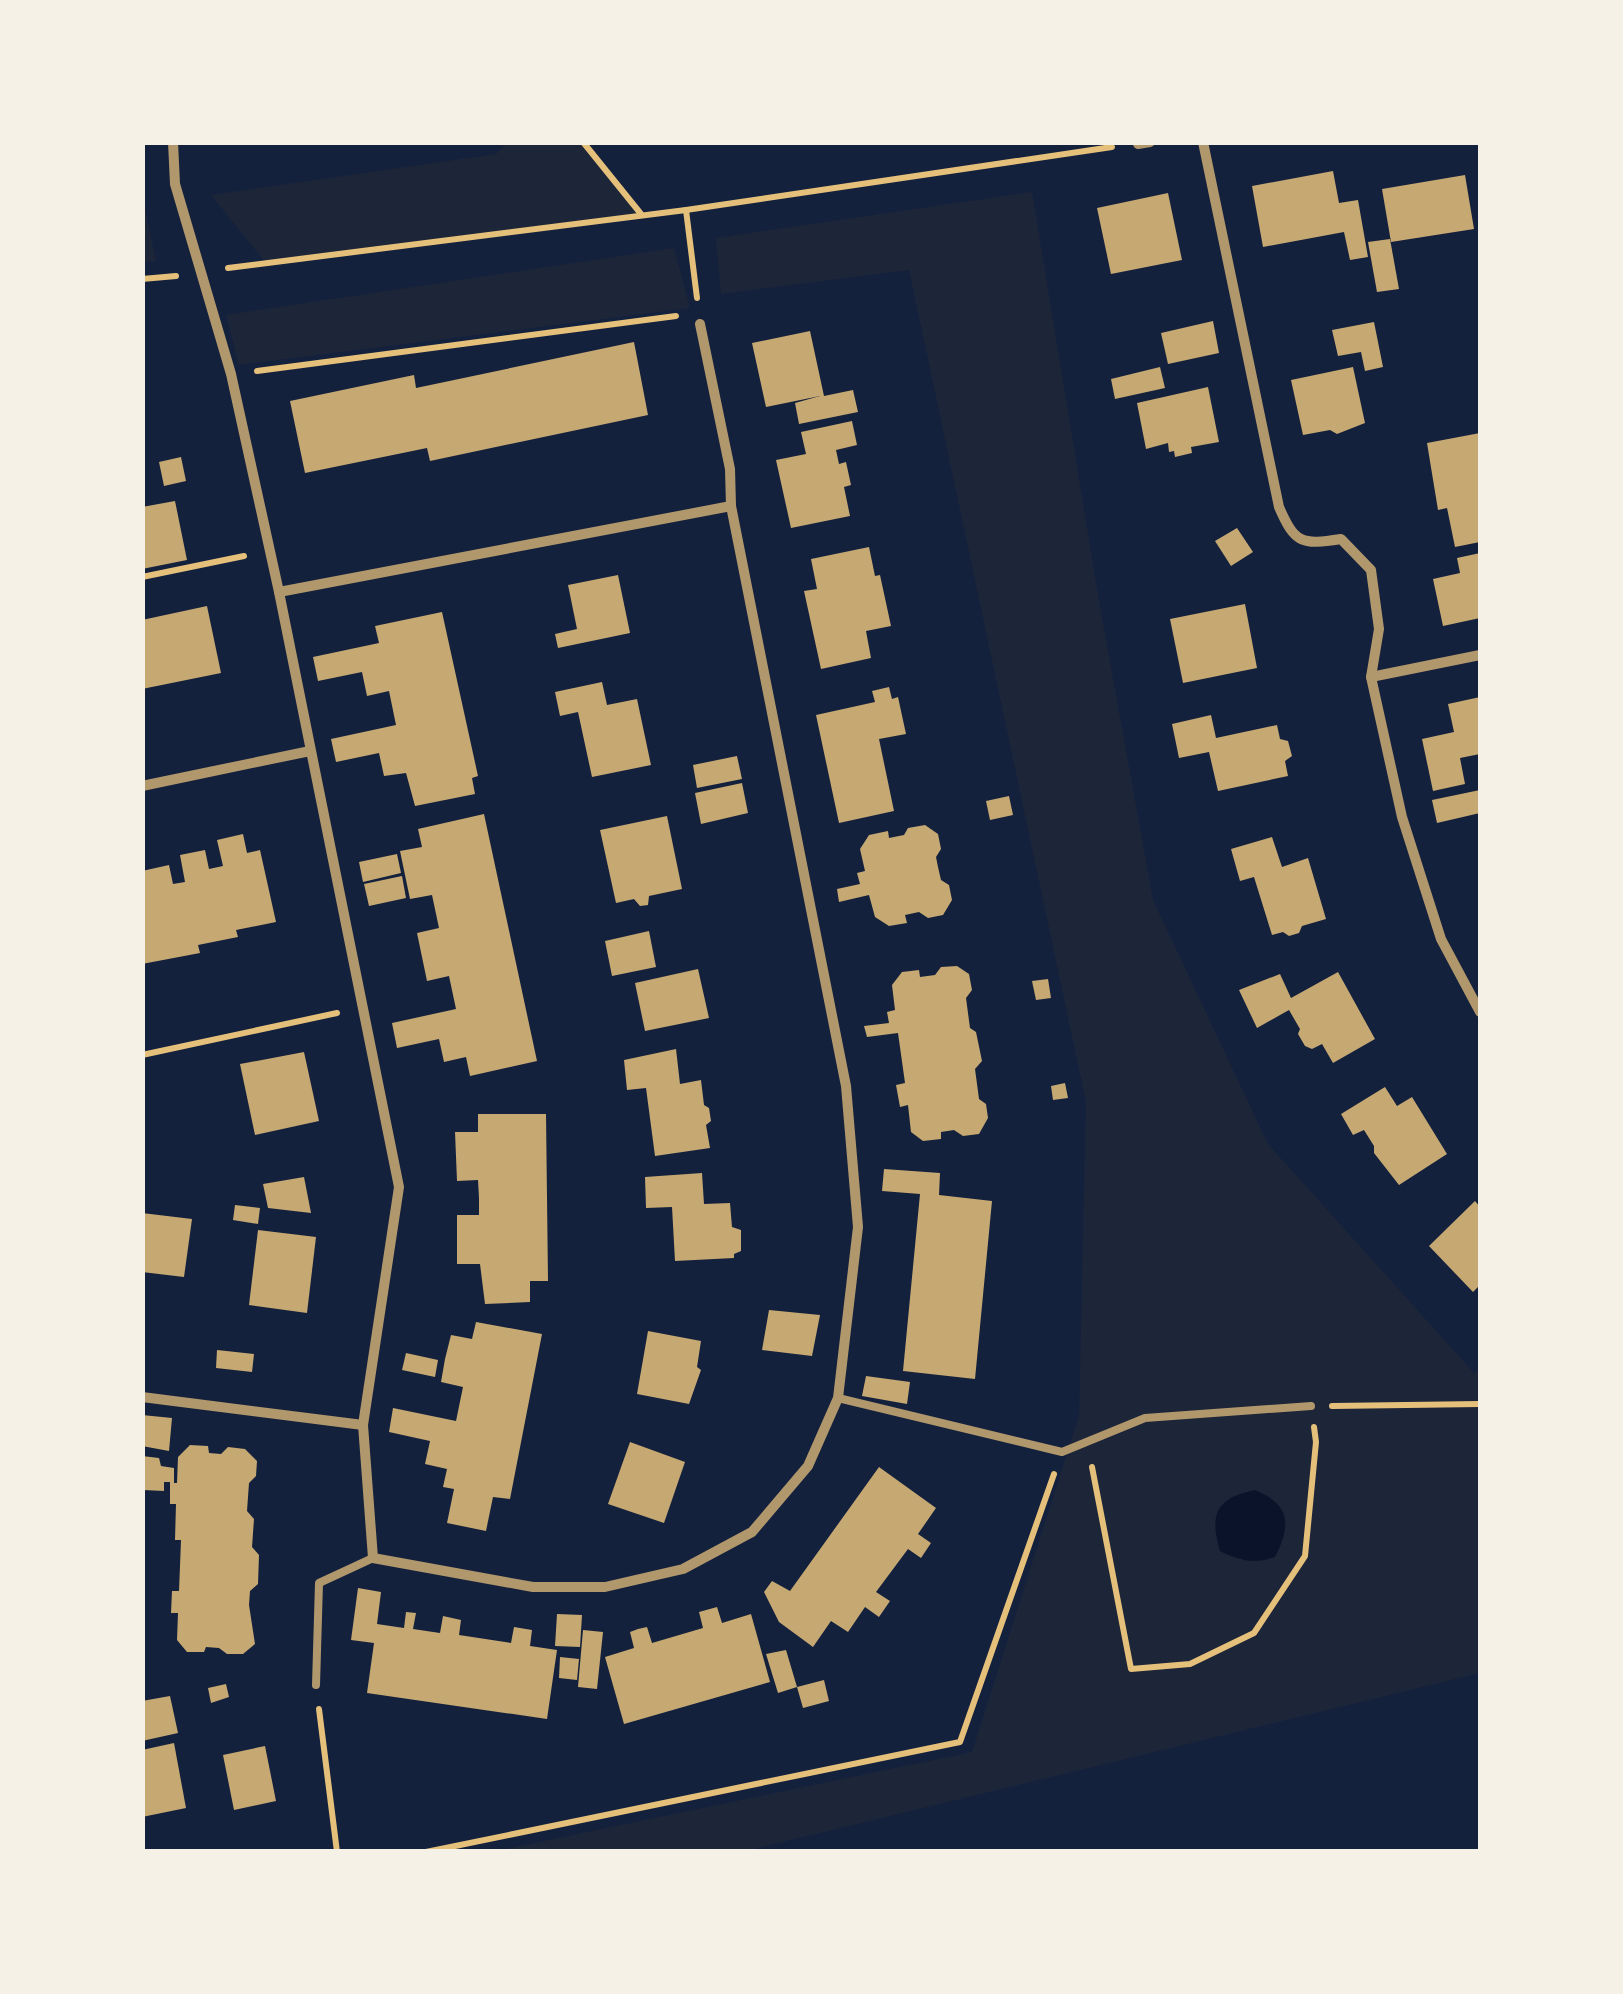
<svg xmlns="http://www.w3.org/2000/svg" width="1623" height="1994" font-family="'Golos Text',sans-serif">
	<rect width="100%" height="100%" fill="#14213d"/>
	<g fill="#1d2539">
		<polygon points="583,142 641,215 266,263 211,195 496,154 506,143"/>
		<polygon points="1032,192 1099,601 1153,900 1268,1144 1474,1373 1480,1367 1480,1673 746,1851 491,1852 972,1752 1079,1416 1086,1102 909,270 721,294 716,238"/>
		<polygon points="143,199 156,261 143,262 142,199"/>
		<polygon points="674,248 690,308 239,365 226,315"/>
	</g>
	<path fill="#0b132b" d="M 1255,1490 C 1291,1505 1291,1525 1275,1557 C 1254,1564 1240,1561 1220,1551 C 1209,1514 1216,1498 1255,1490 Z"/>
	<g fill="#c6a872">
		<polygon points="1333,171 1339,203 1358,200 1368,257 1350,260 1344,232 1263,247 1252,186"/>
		<polygon points="1465,175 1474,229 1391,242 1382,189"/>
		<polygon points="1168,193 1182,260 1111,274 1097,208"/>
		<polygon points="1390,239 1399,289 1377,292 1368,242"/>
		<polygon points="1213,321 1219,353 1168,364 1161,333"/>
		<polygon points="1374,322 1383,367 1365,371 1361,352 1338,356 1332,330"/>
		<polygon points="810,331 824,396 853,390 858,412 799,424 795,403 820,396 766,407 752,343"/>
		<polygon points="634,342 648,415 430,461 427,448 305,473 290,401 414,375 416,388"/>
		<polygon points="1160,367 1165,388 1115,399 1111,379"/>
		<polygon points="1353,367 1365,423 1337,434 1330,430 1303,435 1291,380"/>
		<polygon points="1208,387 1219,442 1191,447 1192,453 1175,457 1174,451 1169,452 1168,443 1146,449 1137,403"/>
		<polygon points="852,421 857,445 836,450 839,464 846,462 851,485 844,487 850,516 791,528 776,460 806,454 801,432"/>
		<polygon points="1480,433 1480,542 1455,547 1447,508 1438,510 1427,443"/>
		<polygon points="181,457 186,481 164,486 159,462"/>
		<polygon points="175,501 187,560 142,569 142,507"/>
		<polygon points="1237,528 1253,552 1231,566 1215,541"/>
		<polygon points="869,547 875,576 880,575 891,626 866,631 871,658 821,669 804,591 817,589 811,559"/>
		<polygon points="1480,553 1480,618 1443,626 1433,579 1460,573 1457,558"/>
		<polygon points="618,575 630,633 558,648 555,634 577,629 568,585"/>
		<polygon points="1245,604 1257,668 1183,683 1170,619"/>
		<polygon points="207,606 221,673 142,689 142,620"/>
		<polygon points="442,612 478,776 472,778 475,794 415,806 406,773 384,776 379,753 336,762 331,739 396,725 389,691 367,696 362,672 318,681 313,657 379,643 375,626"/>
		<polygon points="602,682 607,705 637,699 651,765 592,777 578,712 560,716 555,692"/>
		<polygon points="889,687 892,699 898,697 906,734 879,739 894,811 839,823 816,715 875,702 872,691"/>
		<polygon points="1480,697 1480,754 1460,758 1465,784 1433,791 1422,739 1454,732 1448,704"/>
		<polygon points="1211,715 1216,738 1277,725 1280,739 1288,741 1292,756 1285,761 1288,776 1218,791 1209,752 1179,758 1172,724"/>
		<polygon points="737,756 742,779 697,788 693,765"/>
		<polygon points="742,783 748,813 701,824 695,793"/>
		<polygon points="1480,790 1480,813 1437,823 1432,800"/>
		<polygon points="1009,796 1013,815 990,820 986,801"/>
		<polygon points="484,814 537,1061 470,1076 466,1057 444,1062 439,1039 397,1048 392,1023 456,1009 449,976 427,981 417,933 439,928 432,895 410,899 400,851 422,847 418,829"/>
		<polygon points="667,816 682,889 649,896 648,905 640,906 634,899 616,903 600,830"/>
		<polygon points="925,825 938,834 941,849 936,857 938,867 941,880 949,885 952,900 943,915 928,918 919,912 905,915 907,923 889,926 875,917 869,895 839,902 837,889 860,884 857,873 865,871 860,849 869,835 888,831 889,838 904,835 908,828"/>
		<polygon points="243,834 247,853 260,850 276,922 236,930 238,937 198,945 200,953 142,964 142,871 169,865 173,884 185,882 180,855 205,850 209,869 223,866 217,840"/>
		<polygon points="1272,837 1282,867 1308,858 1326,919 1302,926 1299,933 1289,936 1283,932 1272,935 1254,877 1240,881 1231,849"/>
		<polygon points="397,854 401,873 363,882 359,862"/>
		<polygon points="402,876 406,898 369,906 364,884"/>
		<polygon points="649,931 656,967 612,976 605,941"/>
		<polygon points="957,966 969,974 972,990 966,998 970,1028 976,1032 982,1061 975,1069 979,1099 986,1104 988,1118 979,1134 963,1136 954,1130 941,1132 941,1139 923,1141 911,1132 908,1105 900,1107 896,1085 905,1083 898,1033 867,1037 864,1026 889,1023 887,1012 895,1010 892,985 902,972 919,970 920,977 935,975 941,967"/>
		<polygon points="698,969 709,1018 645,1031 635,983"/>
		<polygon points="1338,972 1375,1039 1333,1063 1322,1044 1312,1049 1305,1046 1298,1034 1300,1029 1289,1010 1257,1028 1239,990 1280,974 1291,998"/>
		<polygon points="1048,979 1051,998 1036,1000 1032,981"/>
		<polygon points="676,1049 680,1084 701,1080 704,1105 709,1108 711,1121 706,1125 710,1148 655,1156 646,1088 627,1090 624,1060"/>
		<polygon points="304,1052 319,1121 255,1135 240,1064"/>
		<polygon points="1065,1083 1068,1098 1053,1100 1051,1086"/>
		<polygon points="1385,1087 1397,1106 1412,1097 1447,1154 1399,1185 1374,1153 1374,1146 1364,1130 1353,1135 1341,1114"/>
		<polygon points="478,1114 546,1114 548,1281 530,1281 530,1302 485,1304 480,1264 457,1264 457,1215 479,1215 479,1198 478,1180 457,1181 455,1132 478,1132"/>
		<polygon points="884,1169 940,1173 939,1195 992,1201 975,1379 903,1371 920,1194 882,1191"/>
		<polygon points="702,1173 704,1204 730,1203 732,1227 741,1230 741,1251 734,1254 734,1258 675,1261 672,1207 646,1208 645,1177"/>
		<polygon points="304,1177 311,1213 268,1208 263,1184"/>
		<polygon points="1475,1201 1480,1207 1480,1285 1473,1292 1429,1246"/>
		<polygon points="235,1205 260,1208 258,1224 233,1220"/>
		<polygon points="142,1213 192,1219 184,1277 142,1272"/>
		<polygon points="258,1230 316,1237 307,1313 249,1305"/>
		<polygon points="769,1310 820,1315 812,1356 762,1350"/>
		<polygon points="476,1322 542,1334 510,1499 493,1497 486,1531 447,1523 454,1489 443,1487 447,1469 425,1464 430,1441 389,1432 393,1408 456,1421 463,1387 441,1382 445,1359 451,1335 472,1339"/>
		<polygon points="648,1331 701,1341 697,1367 701,1370 689,1404 637,1394"/>
		<polygon points="217,1350 254,1354 252,1372 216,1368"/>
		<polygon points="406,1353 438,1360 435,1377 402,1370"/>
		<polygon points="866,1376 910,1382 907,1404 862,1396"/>
		<polygon points="142,1415 172,1418 169,1451 142,1446"/>
		<polygon points="630,1442 685,1462 664,1523 608,1504"/>
		<polygon points="190,1445 208,1446 209,1453 221,1454 228,1447 245,1449 257,1461 256,1476 249,1483 247,1511 254,1519 252,1547 259,1555 258,1584 250,1591 249,1605 255,1644 243,1654 227,1654 219,1648 206,1647 204,1652 187,1652 177,1640 178,1613 171,1613 172,1591 179,1591 180,1566 181,1540 175,1540 176,1504 170,1504 170,1482 164,1482 164,1491 143,1490 142,1456 159,1458 161,1466 174,1468 174,1483 177,1483 178,1457"/>
		<polygon points="879,1467 936,1508 918,1534 931,1543 921,1558 908,1549 876,1592 890,1601 879,1617 865,1607 848,1632 831,1621 813,1647 779,1622 764,1592 772,1581 790,1591"/>
		<polygon points="358,1588 381,1592 377,1624 404,1628 406,1612 416,1613 413,1629 440,1633 443,1616 461,1620 459,1635 511,1643 514,1627 532,1630 530,1646 557,1650 547,1719 367,1693 374,1643 351,1640"/>
		<polygon points="717,1607 722,1623 751,1614 770,1682 624,1724 605,1657 634,1648 630,1632 638,1629 647,1627 652,1643 703,1628 699,1612"/>
		<polygon points="557,1614 582,1615 580,1647 555,1646"/>
		<polygon points="583,1630 603,1632 597,1689 578,1687"/>
		<polygon points="786,1650 797,1687 778,1693 766,1654"/>
		<polygon points="560,1657 579,1659 577,1680 559,1678"/>
		<polygon points="824,1680 829,1701 803,1708 797,1687"/>
		<polygon points="226,1684 229,1697 211,1703 208,1688"/>
		<polygon points="170,1696 178,1733 142,1741 142,1701"/>
		<polygon points="174,1743 186,1808 142,1817 142,1750"/>
		<polygon points="265,1746 276,1801 234,1810 223,1755"/>
	</g>
	<g fill="none" stroke-linecap="round" stroke-linejoin="round">
		<g stroke="#e5c07b" stroke-width="6">
			<polyline points="583,142 641,214"/>
			<polyline points="686,210 697,298"/>
			<polyline points="228,268 686,210 1112,147"/>
			<polyline points="142,279 176,276"/>
			<polyline points="257,371 676,316"/>
			<polyline points="142,577 244,556"/>
			<polyline points="142,1055 337,1013"/>
			<polyline points="1332,1406 1480,1404"/>
			<polyline points="1092,1467 1131,1669 1190,1664 1254,1633 1305,1556 1316,1442 1314,1427"/>
			<polyline points="319,1709 337,1852"/>
			<polyline points="426,1852 960,1742 1054,1474"/>
		</g>
		<g stroke="#b1986c" stroke-width="8">
			<polyline points="838,1398 1062,1452 1145,1418 1311,1406"/>
			<polyline points="316,1685 319,1583 373,1558"/>
		</g>
		<g stroke="#b1986c" stroke-width="10">
			<polyline points="173,142 175,184 231,374 279,592 399,1187 363,1425 373,1558 533,1587 605,1587 683,1569 752,1532 808,1466 838,1398 858,1227 846,1086 731,506 730,469 700,324"/>
			<path d="M 1203,142 L 1279,507 C 1295,544 1302,545 1341,539 L 1371,570 L 1379,629 L 1371,677 L 1402,817 L 1441,939 L 1480,1012"/>
			<polyline points="1138,144 1150,142"/>
			<polyline points="279,592 731,506"/>
			<polyline points="1371,677 1480,655"/>
			<polyline points="142,786 310,751"/>
			<polyline points="142,1397 363,1425"/>
		</g>
	</g>
	<rect width="1623" height="1994" fill="none" stroke="#f6f1e7" stroke-width="290"/>
</svg>
